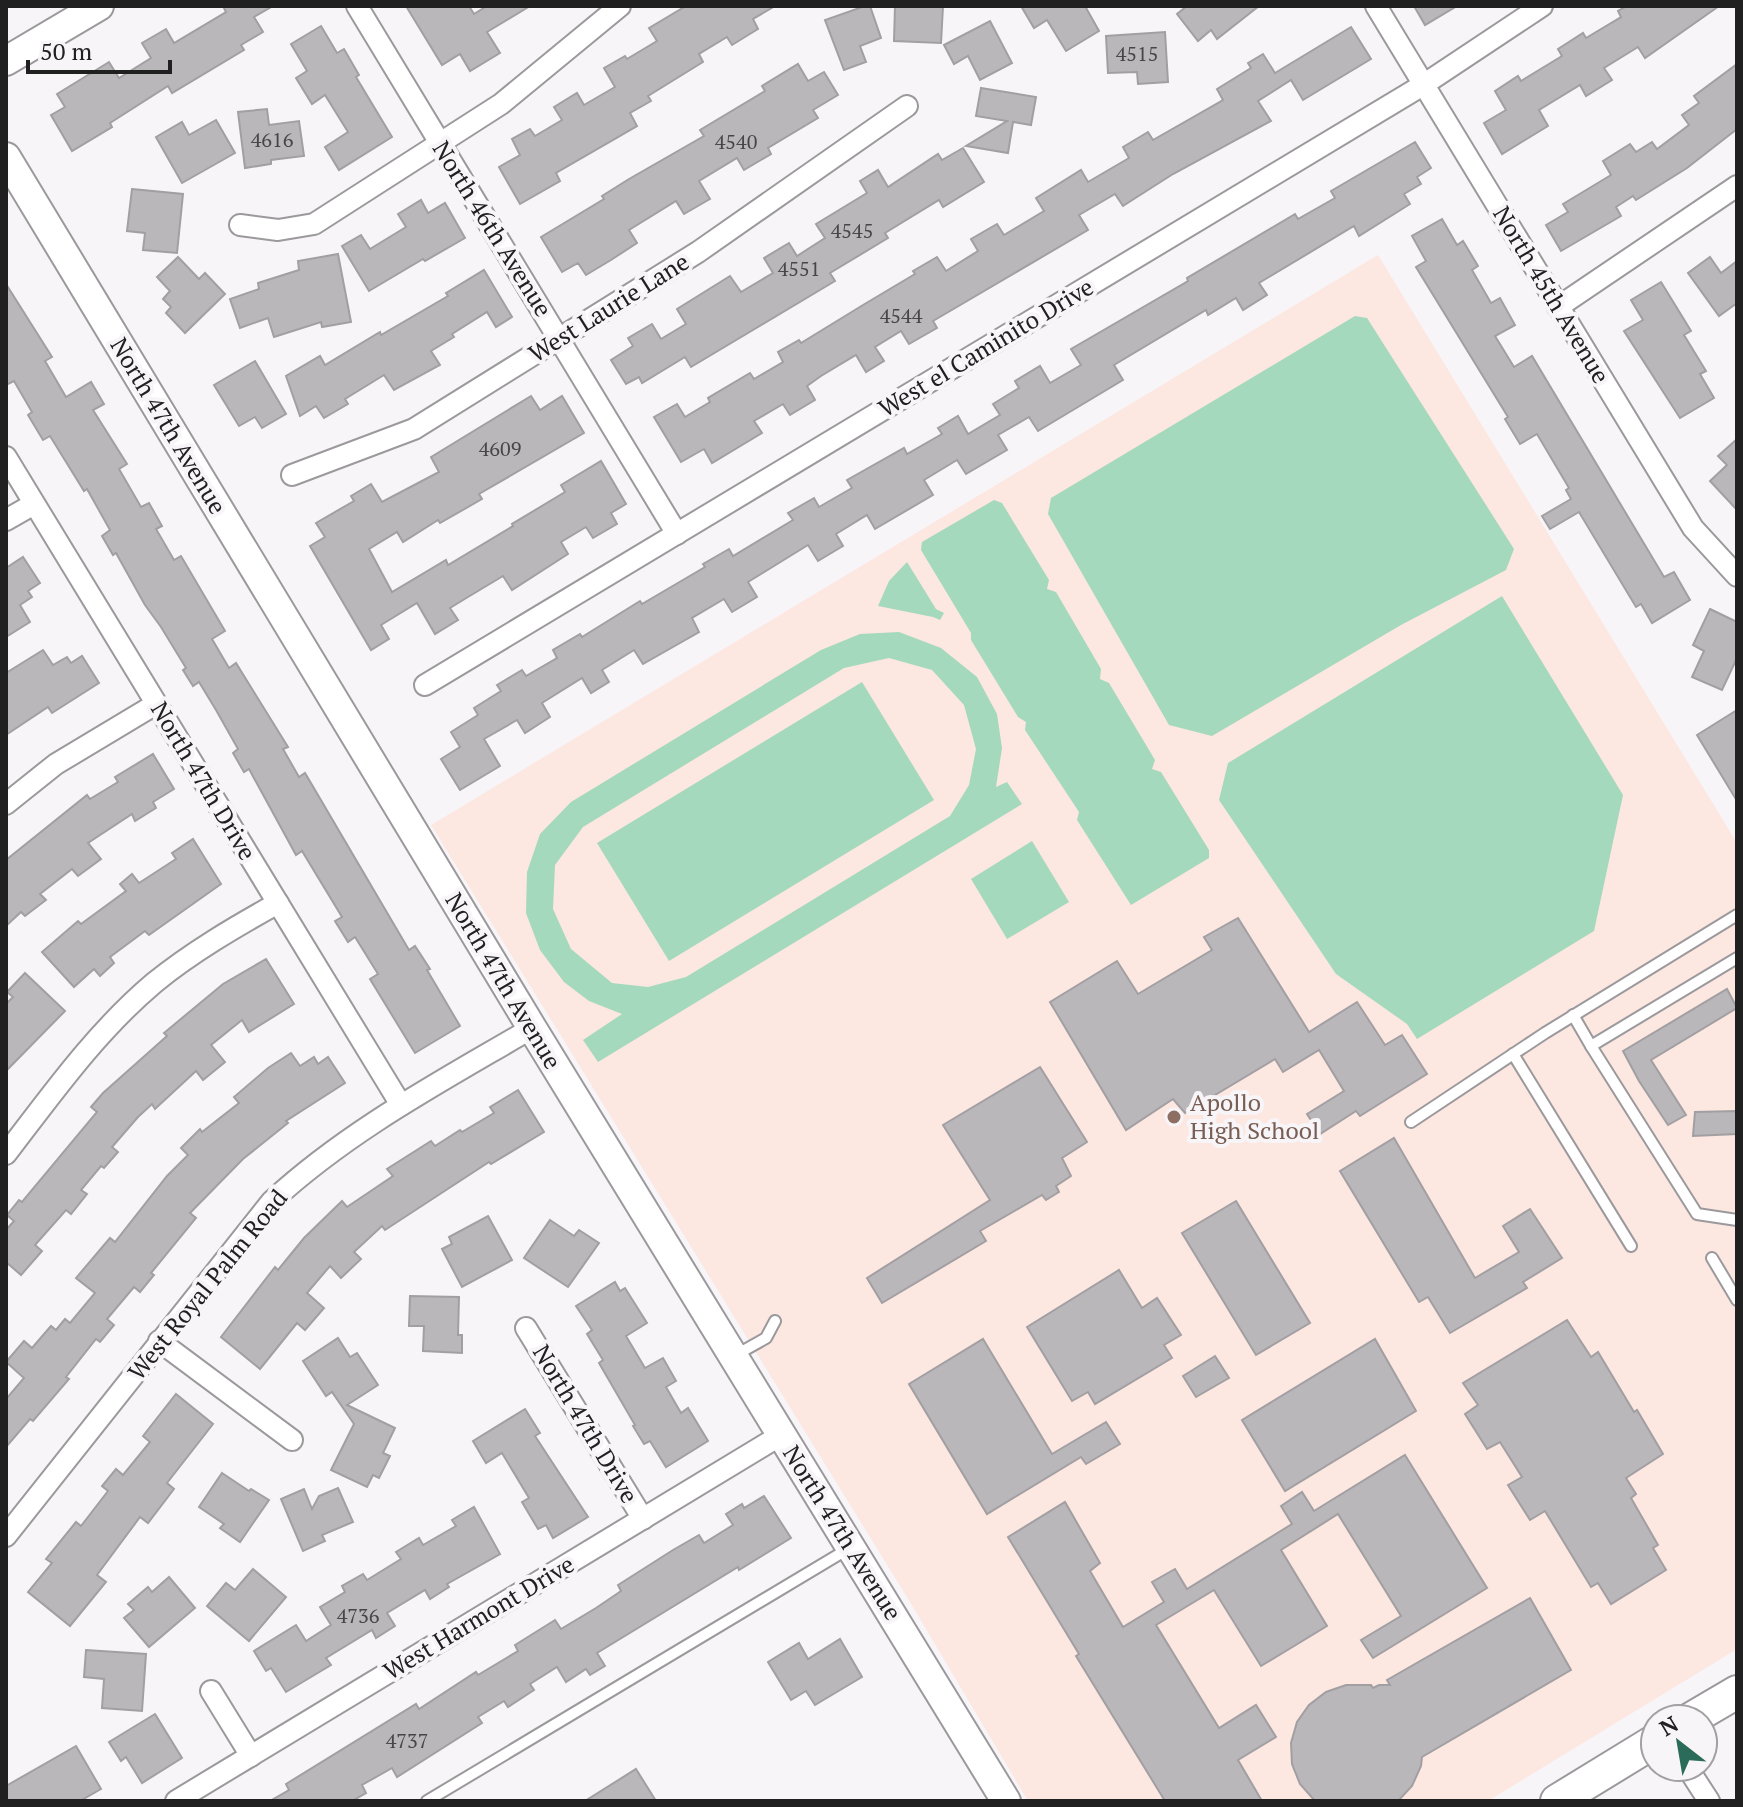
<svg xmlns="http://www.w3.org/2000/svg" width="1743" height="1807" font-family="'PT Serif',serif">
	<rect width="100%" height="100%" fill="#f8f5f8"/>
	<polygon fill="#fce7e1" points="1378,255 1737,843 1737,1649 1488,1801 1028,1801 910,1602 431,825"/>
	<g fill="#a4d9bd" fill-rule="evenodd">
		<polygon points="1355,316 1367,318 1514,549 1506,570 1401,625 1212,736 1169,725 1048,514 1051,498"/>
		<polygon points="994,500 1002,503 1049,580 1047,589 1056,592 1101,669 1100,679 1109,683 1155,760 1152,769 1161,772 1209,850 1209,858 1131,905 1077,820 1079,812 1025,730 1026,722 1018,717 971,640 971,633 921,550 922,542"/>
		<polygon points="907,562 936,609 944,613 940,620 933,617 878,606 889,581"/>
		<polygon points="1502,596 1623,795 1594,931 1417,1039 1407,1024 1336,974 1219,800 1228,763"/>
		<path d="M 899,632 L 941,648 L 977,677 L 997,714 L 1002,748 L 996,787 L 1007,782 L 1022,804 L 598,1062 L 583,1040 L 622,1014 L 589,1001 L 564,982 L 540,950 L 526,913 L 527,872 L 540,834 L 571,802 L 821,650 L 860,634 ZM 889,658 L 932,670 L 964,705 L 976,749 L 969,785 L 950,816 L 686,977 L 648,987 L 612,983 L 571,949 L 553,909 L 555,865 L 583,827 L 844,668 Z"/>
		<polygon points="862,682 934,800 669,961 597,843"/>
		<polygon points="1032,841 1069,902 1007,939 971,879"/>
	</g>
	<g fill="#bab7ba" stroke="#a29fa2" stroke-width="2">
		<polygon points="223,6 273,6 254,17 263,32 241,45 244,50 172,93 168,86 110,123 112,127 72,151 51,115 65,107 57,94 109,62 119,78 151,58 142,43 166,29 174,43 226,12"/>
		<polygon points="406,6 469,6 474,14 487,6 530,6 487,32 500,53 470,71 460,54 442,65"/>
		<polygon points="686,6 775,6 753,19 758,29 732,45 727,37 699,54 703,62 648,96 651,101 630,113 637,126 556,173 560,181 520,204 499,167 520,155 512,139 530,129 535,136 562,120 554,107 577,93 584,105 615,87 604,68 625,56 627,59 657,41 649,28"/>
		<polygon points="865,6 870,6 881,38 860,46 866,62 844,70 825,20"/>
		<polygon points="895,6 943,6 941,43 894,41"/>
		<polygon points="1021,6 1085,6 1099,31 1066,51 1047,20 1034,28"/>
		<polygon points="1187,6 1259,6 1217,39 1211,30 1198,41 1177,14"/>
		<polygon points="1414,6 1457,6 1425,25"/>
		<polygon points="1627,6 1719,6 1645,58 1638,47 1604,68 1612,80 1586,96 1580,85 1539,110 1548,126 1502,154 1484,123 1506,110 1495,91 1518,76 1521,81 1562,56 1558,49 1583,33 1586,38 1621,17 1618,11"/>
		<polygon points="990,21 1012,63 980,80 968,56 954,64 944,45"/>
		<polygon points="321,26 337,53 344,49 359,75 356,77 392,137 339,170 325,147 348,132 325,95 312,104 296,78 307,71 291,44"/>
		<polygon points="1351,27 1371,59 1303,100 1291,80 1258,101 1271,121 1173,174 1123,206 1115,194 1079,215 1088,230 933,321 937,328 909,344 901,331 875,347 884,361 866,372 856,355 821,376 807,386 815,400 790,415 783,404 754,421 762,433 712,463 704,449 681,462 654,417 677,404 685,417 710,402 708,398 750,373 754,379 783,362 778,352 799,340 801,343 863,305 915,274 913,271 937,257 946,271 978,251 971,239 997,224 1004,235 1044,211 1036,198 1081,170 1088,182 1129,158 1123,147 1148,132 1153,140 1223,100 1217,89 1251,68 1248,63 1263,54 1275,73"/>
		<polygon points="1165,32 1168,82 1138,84 1137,72 1108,73 1106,36"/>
		<polygon points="798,64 808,81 824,72 838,95 813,110 818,118 768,148 771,154 744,170 737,158 699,181 710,199 684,214 676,201 629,230 637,243 611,260 586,275 578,263 562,272 541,237 604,199 602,196 629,179 704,136 700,130 765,91 762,86"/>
		<polygon points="1737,64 1737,129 1687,168 1636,200 1633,196 1616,207 1621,216 1561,251 1546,225 1568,212 1563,204 1611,175 1603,161 1630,144 1636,152 1652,142 1657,149 1689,125 1682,115 1699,103 1694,96"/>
		<polygon points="981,88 1036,97 1031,125 1013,122 1008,153 966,146 1007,121 976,116"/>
		<polygon points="267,109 269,125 299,121 304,156 271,160 271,164 245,168 238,112"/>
		<polygon points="216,120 235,153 182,183 156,137 182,122 189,135"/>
		<polygon points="1415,142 1431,168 1417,177 1421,184 1404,194 1410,204 1359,236 1354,226 1259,283 1267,295 1243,310 1236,298 1208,315 1206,310 1114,365 1123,380 1038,431 1029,417 998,435 1007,450 966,474 957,460 924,480 933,495 875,529 867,515 836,534 843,546 818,561 808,545 774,566 748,582 757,597 732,612 724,599 692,618 699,632 673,647 643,664 634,650 602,670 609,682 591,693 582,678 542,703 550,717 525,733 517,720 484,739 500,766 460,790 441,759 460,747 451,732 478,715 474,708 501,691 497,685 522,670 526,676 557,658 553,650 580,634 582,637 640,601 642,604 705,567 703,564 729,549 733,556 793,520 788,513 814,498 819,507 852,488 847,480 904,448 907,454 942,434 938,428 958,416 968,434 1000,415 993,404 1019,388 1015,381 1040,366 1050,383 1081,365 1071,349 1188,281 1187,278 1295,214 1298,219 1335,198 1331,191"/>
		<polygon points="963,148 984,182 943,207 939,200 885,233 888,238 830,273 835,281 691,367 685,357 642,383 639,377 626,384 611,360 633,346 628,338 652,324 661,339 686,324 677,309 730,276 741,292 773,273 764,258 789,243 797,256 825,238 816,224 867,193 860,181 878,170 888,187 938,154 942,160"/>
		<polygon points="132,189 183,194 177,253 143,250 145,233 127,231"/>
		<polygon points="421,200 428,213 445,203 465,238 425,261 423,259 369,291 342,246 361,235 370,249 406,227 398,214"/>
		<polygon points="1442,219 1457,245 1463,241 1478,266 1472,270 1491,303 1500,298 1515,325 1495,336 1514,367 1532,356 1664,577 1674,572 1690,600 1652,623 1641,604 1636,607 1579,512 1550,529 1542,516 1571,499 1566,490 1569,488 1537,434 1520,444 1505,419 1508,417 1416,267 1426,261 1412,236"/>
		<polygon points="338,254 351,322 322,327 321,322 274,337 268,318 240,328 230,299 259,289 258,283 299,270 298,261"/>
		<polygon points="178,257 199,279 205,273 225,294 185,333 166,313 171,307 163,299 170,291 157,277"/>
		<polygon points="1710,257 1721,273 1737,261 1737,303 1719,316 1688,273"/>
		<polygon points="484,270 512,317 496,327 487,312 452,334 454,337 431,351 440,365 394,390 384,375 345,399 348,404 324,418 316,406 300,416 286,376 320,356 325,365 380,332 381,335 448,296 446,293"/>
		<polygon points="1661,282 1691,331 1684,335 1706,371 1700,374 1714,398 1680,418 1624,331 1643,320 1631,300"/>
		<polygon points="6,284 52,357 45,361 66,397 91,382 104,404 93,410 127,464 119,469 141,507 149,503 162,526 156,529 174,560 181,556 225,631 212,639 229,668 236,663 288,747 283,749 299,777 305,773 409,950 415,946 430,969 427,970 460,1026 415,1053 370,979 378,974 355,937 348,942 335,921 342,917 302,851 296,855 249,769 244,772 233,753 238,749 216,710 199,682 193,686 183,670 186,668 161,627 145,605 116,553 113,555 102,536 110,530 87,489 84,491 50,436 43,440 28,415 32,412 14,381 6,385"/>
		<polygon points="255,361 286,414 262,428 255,417 239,426 214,385"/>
		<polygon points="531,396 540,410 562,396 584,433 479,494 482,499 440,523 438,520 403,542 397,532 369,549 392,592 446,560 448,565 513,526 512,524 565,492 561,485 601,461 626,504 611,513 617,524 593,538 586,527 561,542 568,554 512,590 503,576 468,597 450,608 458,620 435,634 417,603 381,625 389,639 371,650 310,546 325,537 316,523 354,501 351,496 371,484 382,502 439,472 431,457"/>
		<polygon points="1737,439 1737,510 1710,481 1727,465 1718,456"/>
		<polygon points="23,557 40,583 28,591 32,597 20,605 30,622 6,637 6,568"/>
		<polygon points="1710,609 1737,622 1737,658 1722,690 1692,677 1704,651 1693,645"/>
		<polygon points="43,650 53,665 67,657 71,663 82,656 99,683 52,713 48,707 6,735 6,673"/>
		<polygon points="1737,710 1737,801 1697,735"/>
		<polygon points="153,754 174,789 153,802 156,808 135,821 132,814 88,843 101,859 78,876 72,869 40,894 46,900 25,916 21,912 6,926 6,860 87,795 90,799 118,782 115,777"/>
		<polygon points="193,839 221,884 149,935 145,931 110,957 114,963 100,976 94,969 74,987 42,952 78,921 81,924 126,891 120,884 132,874 139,883 176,859 172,853"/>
		<polygon points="1238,918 1309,1032 1357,1002 1385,1045 1402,1035 1427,1074 1360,1116 1356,1111 1320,1134 1307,1114 1344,1091 1319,1050 1283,1072 1275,1059 1185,1113 1173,1099 1126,1130 1050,1002 1117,961 1138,994 1212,950 1204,937"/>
		<polygon points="266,959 294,1004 249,1032 242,1020 211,1045 225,1062 203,1080 196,1071 155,1109 152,1104 138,1117 112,1147 118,1152 104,1168 101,1166 81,1190 87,1194 71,1214 66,1210 35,1245 42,1251 21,1275 6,1262 6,1230 14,1221 7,1215 19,1200 22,1202 97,1112 91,1107 103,1093 167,1036 164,1033 223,984"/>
		<polygon points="25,973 65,1011 6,1071 6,1004 13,997 7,992"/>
		<polygon points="1727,989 1737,1008 1651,1060 1686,1115 1668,1125 1639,1081 1623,1051"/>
		<polygon points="291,1053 300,1066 314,1057 318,1064 328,1057 345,1083 286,1121 288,1123 243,1159 190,1213 196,1218 151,1273 154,1275 140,1292 134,1287 107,1319 114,1325 100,1342 96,1339 66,1377 69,1379 33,1421 30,1419 6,1447 6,1399 24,1378 6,1362 24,1341 32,1348 51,1326 56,1330 65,1319 70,1323 95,1293 76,1278 110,1238 115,1242 167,1176 188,1155 181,1148 200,1129 202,1132 239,1103 234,1097 268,1068"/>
		<polygon points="1040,1067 1087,1142 1062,1158 1071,1176 1056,1186 1059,1192 1046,1200 1042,1195 980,1231 986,1241 882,1303 867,1278 990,1200 943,1125"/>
		<polygon points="518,1090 544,1132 491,1164 489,1162 385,1230 382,1226 354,1252 361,1259 341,1278 330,1266 307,1293 324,1308 305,1330 297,1323 260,1369 221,1337 275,1267 278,1270 304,1238 342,1201 347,1207 393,1176 387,1169 431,1141 435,1146 460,1130 462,1132 494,1113 490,1107"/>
		<polygon points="1737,1111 1737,1134 1693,1136 1695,1112"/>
		<polygon points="1394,1138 1475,1278 1519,1252 1503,1226 1530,1209 1562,1258 1523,1282 1527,1288 1450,1333 1428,1297 1419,1302 1340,1171"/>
		<polygon points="1236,1201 1310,1323 1256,1355 1182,1233"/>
		<polygon points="488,1216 512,1260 462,1287 442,1249 452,1244 449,1237"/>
		<polygon points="550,1220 574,1236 579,1230 599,1243 568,1287 524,1258"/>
		<polygon points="1119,1270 1142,1308 1157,1298 1181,1335 1164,1345 1172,1358 1095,1404 1088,1392 1072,1401 1027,1327"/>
		<polygon points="615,1282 620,1291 625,1288 647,1323 626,1336 645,1368 663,1358 676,1381 666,1387 681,1413 688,1408 708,1441 666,1467 650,1441 644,1444 633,1426 635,1425 599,1363 603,1360 587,1334 592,1330 576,1306"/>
		<polygon points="410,1296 459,1297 458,1335 462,1335 462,1353 423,1351 424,1326 409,1326"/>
		<polygon points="1567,1320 1591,1357 1598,1352 1634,1412 1637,1410 1663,1454 1626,1478 1636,1494 1631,1498 1658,1545 1653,1548 1666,1570 1611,1604 1598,1583 1591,1587 1545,1511 1530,1520 1508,1485 1522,1477 1500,1442 1487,1449 1465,1414 1478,1405 1463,1383"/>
		<polygon points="338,1338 350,1357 357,1353 378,1385 347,1405 395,1428 383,1453 390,1456 379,1478 373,1475 367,1487 331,1470 354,1424 332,1392 326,1396 303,1361"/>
		<polygon points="983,1339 1052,1454 1106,1422 1120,1444 1086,1464 1081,1457 987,1514 909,1384"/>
		<polygon points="1375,1339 1416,1411 1285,1491 1242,1420"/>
		<polygon points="1215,1356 1229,1378 1196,1397 1183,1376"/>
		<polygon points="176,1394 213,1424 167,1483 174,1489 148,1523 140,1517 97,1575 106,1582 70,1626 28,1592 52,1563 46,1559 76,1522 81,1526 108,1491 102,1486 116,1469 123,1475 150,1442 143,1436"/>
		<polygon points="525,1409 540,1433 535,1436 588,1517 553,1538 546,1525 538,1529 522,1502 529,1498 502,1453 486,1463 473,1441"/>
		<polygon points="1405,1455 1487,1588 1373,1658 1361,1640 1401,1616 1338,1514 1281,1550 1327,1626 1261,1666 1214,1590 1156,1625 1219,1728 1256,1705 1276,1737 1238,1760 1262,1801 1165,1801 1076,1656 1079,1654 1008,1537 1065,1502 1100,1563 1090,1571 1123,1627 1164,1602 1152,1582 1175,1569 1187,1589 1292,1524 1281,1506 1302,1492 1314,1511"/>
		<polygon points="222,1473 249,1491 251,1489 269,1500 240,1542 220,1528 224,1524 199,1507"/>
		<polygon points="338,1488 353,1522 322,1535 325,1541 303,1551 281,1499 304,1489 312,1509 319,1496"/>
		<polygon points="764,1496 791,1538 739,1570 738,1567 597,1653 605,1666 590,1675 586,1669 566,1682 557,1667 530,1684 534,1690 508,1707 504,1701 478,1717 482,1723 397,1777 392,1768 362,1785 366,1793 352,1801 270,1801 289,1790 286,1784 416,1704 419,1709 476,1672 478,1675 518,1651 515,1645 555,1620 561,1629 596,1608 621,1591 618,1585 673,1550 699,1535 704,1543 733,1525 726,1514 742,1504 744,1508"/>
		<polygon points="474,1507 500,1554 447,1584 449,1587 430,1599 425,1590 387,1613 395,1626 376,1638 372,1630 326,1658 331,1665 286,1692 271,1668 266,1671 254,1651 296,1625 306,1641 331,1625 320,1607 345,1592 342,1586 363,1574 367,1580 401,1559 396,1552 419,1538 423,1545 456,1526 452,1520"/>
		<polygon points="253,1569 286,1597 249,1641 207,1606 226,1583 235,1590"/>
		<polygon points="169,1577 195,1608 149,1647 124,1618 134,1610 128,1604 148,1587 152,1592"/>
		<polygon points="1530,1598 1571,1670 1422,1757 1421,1766 1412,1786 1398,1801 1315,1801 1300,1784 1292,1764 1291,1743 1297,1722 1309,1705 1326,1692 1346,1685 1371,1685 1373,1688 1379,1685 1390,1685 1387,1680"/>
		<polygon points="840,1639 862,1677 815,1705 806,1691 791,1700 768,1662 799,1643 808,1659"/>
		<polygon points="86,1650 146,1654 142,1711 102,1708 104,1679 84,1677"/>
		<polygon points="155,1714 182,1758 142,1783 126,1757 121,1761 109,1742"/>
		<polygon points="76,1746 101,1789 80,1801 6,1801 6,1786"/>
		<polygon points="636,1769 656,1801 585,1801"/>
	</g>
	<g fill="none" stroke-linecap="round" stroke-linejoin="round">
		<g stroke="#9c999c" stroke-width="14">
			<g id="lane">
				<polyline points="1737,958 1591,1046 1697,1214 1737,1220"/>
				<polyline points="1573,1015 1591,1046"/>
				<polyline points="1513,1054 1631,1246"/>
				<polyline points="1411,1122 1545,1033 1737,915"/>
				<polyline points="1712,1258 1737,1300"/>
				<polyline points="734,1356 766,1338 775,1321"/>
				<polyline points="427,1801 848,1549"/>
			</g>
		</g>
		<g stroke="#9c999c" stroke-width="24">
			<g id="street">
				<polyline points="357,6 677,534"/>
				<polyline points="1376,6 1693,528 1737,576"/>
				<polyline points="240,225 278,230 314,224 501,104 620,6"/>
				<polyline points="1558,307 1737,186"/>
				<polyline points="6,457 401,1105"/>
				<polyline points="292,475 414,429 698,252 907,106"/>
				<polyline points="6,520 34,504"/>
				<polyline points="425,685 1423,85 1542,6"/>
				<polyline points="6,804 56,764 156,704"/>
				<path d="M 6,1154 C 52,1094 96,1032 154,983 C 192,952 235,927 278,903"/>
				<polyline points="526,1328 643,1519"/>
				<polyline points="159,1341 292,1440"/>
				<path d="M 6,1536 L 272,1201 C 349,1130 442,1081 532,1028"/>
				<polyline points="211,1691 251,1756"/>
				<polyline points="1687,1767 1709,1801"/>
				<polyline points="176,1801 781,1435"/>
			</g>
		</g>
		<g stroke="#9c999c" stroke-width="32">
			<g id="secondary">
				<polyline points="6,61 99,6"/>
				<polyline points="6,157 532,1028 1006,1801"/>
			</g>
		</g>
		<g stroke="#9c999c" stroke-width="36">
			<g id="primary">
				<polyline points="1691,1719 1737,1692"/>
				<polyline points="1557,1801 1655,1741"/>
			</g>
		</g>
		<use href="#lane" stroke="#fff" stroke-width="10"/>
		<use href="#street" stroke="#fff" stroke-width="20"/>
		<use href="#secondary" stroke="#fff" stroke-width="28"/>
		<use href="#primary" stroke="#fff" stroke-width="32"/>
	</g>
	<circle fill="#8d6e63" stroke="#f8f5f8" stroke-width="3" cx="1174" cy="1117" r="8"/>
	<g text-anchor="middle" stroke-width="8" stroke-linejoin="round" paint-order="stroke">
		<g font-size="20" fill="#474647">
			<text x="1137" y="61">4515</text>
			<text x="272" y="147">4616</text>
			<text x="736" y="149">4540</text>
			<text x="852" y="238">4545</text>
			<text x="799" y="276">4551</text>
			<text x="901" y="323">4544</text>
			<text x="500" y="456">4609</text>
			<text x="358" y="1623">4736</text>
			<text x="407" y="1748">4737</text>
		</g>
		<g font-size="24" fill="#212021" stroke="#f8f5f8">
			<text transform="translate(492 229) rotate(58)" y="8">North 46th Avenue</text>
			<text transform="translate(1551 295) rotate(59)" y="8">North 45th Avenue</text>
			<text transform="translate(609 308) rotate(-32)" y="8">West Laurie Lane</text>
			<text transform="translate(986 348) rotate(-31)" y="8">West el Caminito Drive</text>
			<text transform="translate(168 426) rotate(59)" y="8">North 47th Avenue</text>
			<text transform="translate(203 781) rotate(59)" y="8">North 47th Drive</text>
			<text transform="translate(503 981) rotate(59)" y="8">North 47th Avenue</text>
			<text transform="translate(208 1285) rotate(-51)" y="8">West Royal Palm Road</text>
			<text transform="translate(585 1424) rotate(59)" y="8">North 47th Drive</text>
			<text transform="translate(842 1533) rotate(58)" y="8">North 47th Avenue</text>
			<text transform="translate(479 1618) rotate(-31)" y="8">West Harmont Drive</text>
		</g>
		<g font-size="24" fill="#785e54" stroke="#f8f5f8" text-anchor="start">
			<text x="1190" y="1111">Apollo<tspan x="1190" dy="28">High School</tspan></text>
		</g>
	</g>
	<rect width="1743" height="1807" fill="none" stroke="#212021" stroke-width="16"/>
	<g transform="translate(1679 1743) rotate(329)"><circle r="38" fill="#f8f5f8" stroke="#a2a0a2" stroke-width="2"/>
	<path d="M0-6L14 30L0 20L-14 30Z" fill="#2b6b59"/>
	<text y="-12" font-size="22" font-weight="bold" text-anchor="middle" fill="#212021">N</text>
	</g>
	<path d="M28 60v12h142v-12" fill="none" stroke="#212021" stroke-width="4"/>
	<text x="40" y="60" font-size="24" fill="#212021" stroke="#f8f5f8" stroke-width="6" paint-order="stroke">50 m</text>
</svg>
